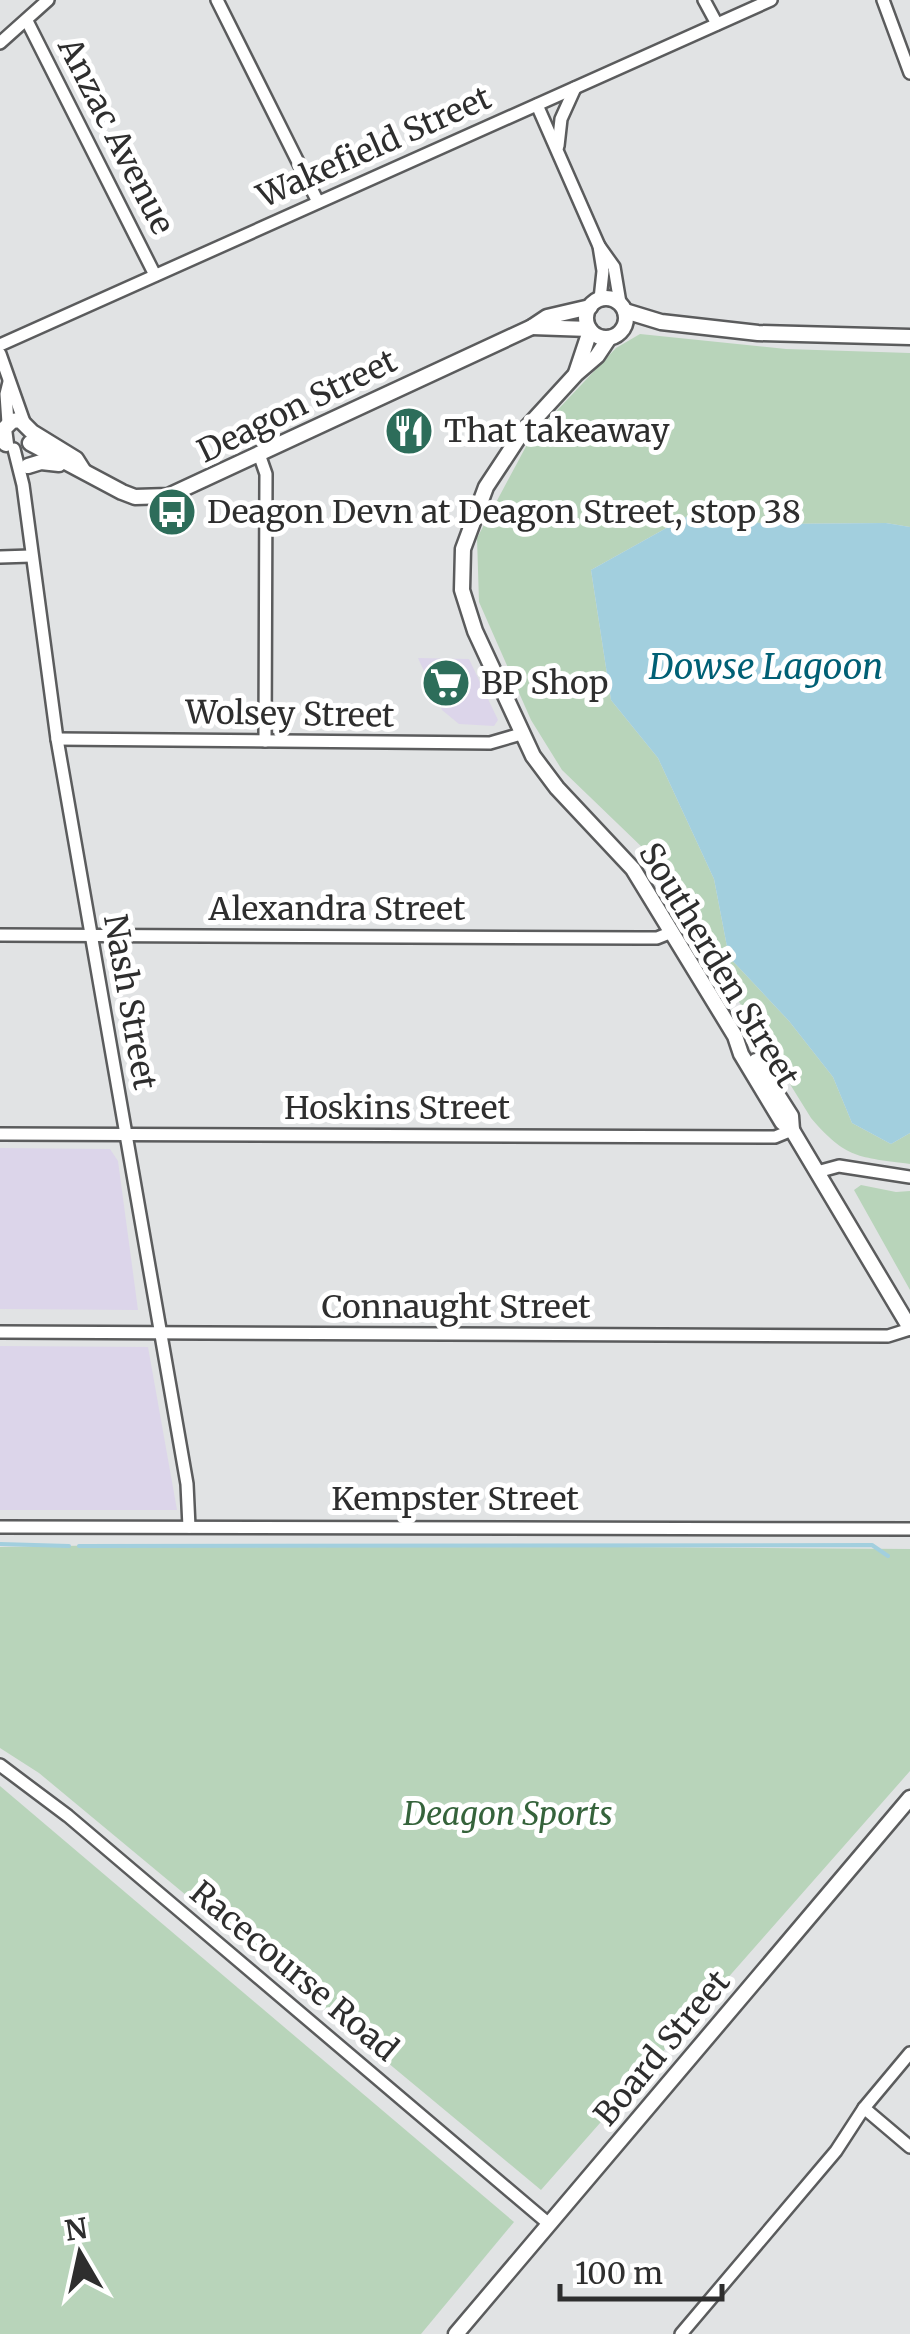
<svg xmlns="http://www.w3.org/2000/svg" width="910" height="2334" font-family="Merriweather,serif">
	<rect width="100%" height="100%" fill="#e1e3e4"/>
	<g fill="#dcd5ea">
		<polygon points="418,658 469,659 498,720 494,726 459,724 442,710"/>
		<polygon points="0,1148 110,1149 118,1161 138,1310 0,1309"/>
		<polygon points="0,1346 148,1347 177,1510 0,1510"/>
	</g>
	<g fill="#b8d4ba">
		<path d="M 640,334 L 786,349 L 910,353 L 910,527 L 886,523 L 773,524 L 688,516 L 591,570 L 611,700 L 658,758 L 714,879 L 729,957 L 789,1021 L 833,1077 L 852,1123 L 891,1144 L 910,1133 L 910,1164 C 859,1157 846,1159 811,1118 L 645,850 L 562,770 L 531,720 L 479,602 L 477,538 L 530,439 L 616,348 Z"/>
		<polygon points="861,1185 896,1192 910,1191 910,1290 854,1190"/>
		<polygon points="183,1544 910,1549 910,1771 541,2190 39,1773 0,1748 0,1547"/>
		<polygon points="0,1786 514,2222 421,2334 0,2334"/>
	</g>
	<polygon fill="#a2cfde" points="688,516 773,524 886,523 910,527 910,1133 891,1144 852,1123 833,1077 789,1021 729,957 714,879 658,758 611,700 591,570"/>
	<g fill="none" stroke-linecap="round" stroke-linejoin="round">
		<g stroke="#a2cfde" stroke-width="4">
			<polyline points="0,1544 69,1546"/>
			<polyline points="79,1546 872,1545 888,1556"/>
		</g>
		<g stroke="#5b5c5d" stroke-width="16">
			<g id="minor">
				<polyline points="217,0 318,202"/>
				<polyline points="704,0 717,24"/>
				<polyline points="883,0 910,73"/>
				<polyline points="27,21 155,275"/>
				<polyline points="0,43 48,0"/>
				<polyline points="537,105 599,246 603,271 600,299"/>
				<polyline points="558,146 561,119 575,88"/>
				<polyline points="599,246 614,267 620,303"/>
				<polyline points="0,345 771,0"/>
				<polyline points="0,354 24,422"/>
				<polyline points="8,423 6,394 9,382"/>
				<polyline points="14,449 23,485 57,739 187,1484 189,1527"/>
				<polyline points="259,454 266,474 265,741"/>
				<polyline points="0,557 31,556"/>
				<polyline points="57,739 490,743 521,734"/>
				<polyline points="0,935 641,938 657,938 672,932"/>
				<polyline points="0,1134 775,1137 792,1130"/>
				<polyline points="817,1172 839,1166 910,1177"/>
				<polyline points="0,1332 888,1336 910,1329"/>
				<polyline points="0,1527 910,1529"/>
				<polyline points="0,1765 68,1816 549,2224"/>
				<polyline points="864,2108 910,2147"/>
				<polyline points="681,2334 836,2151 864,2108 910,2053"/>
			</g>
		</g>
		<g stroke="#5b5c5d" stroke-width="19">
			<g id="major">
				<circle cx="606" cy="318" r="20"/>
				<polyline points="625,311 661,322 758,333 910,337"/>
				<polyline points="532,327 589,329"/>
				<polyline points="609,338 597,356 576,374 521,434 486,487 463,549 462,590 475,631 533,756 557,788 633,869 735,1036 741,1054 782,1122 792,1130 910,1328"/>
				<polyline points="576,373 590,331"/>
				<polyline points="30,443 122,492 135,497 168,496 532,327 547,317 590,307"/>
				<polyline points="6,444 4,429 12,421 20,420 32,432 76,459 83,470"/>
				<polyline points="28,466 41,462 59,464"/>
				<polyline points="756,1061 791,1116 792,1130"/>
				<polyline points="456,2334 910,1798"/>
			</g>
		</g>
		<use href="#minor" stroke="#fff" stroke-width="11"/>
		<use href="#major" stroke="#fff" stroke-width="14"/>
	</g>
	<defs>
		<g id="restaurant-disc" transform="scale(2.5)"><circle r="9.5" fill="#2d6d5a" stroke="#fff"/><path d="M-5-6h1v4h1v-4h1v4h1v-4h1v5L-1.5 .5V6h-2V.5L-5-1ZM5-6V6H3V1.5H1.5Q1.5-4 5-6Z" fill="#fff"/></g>
		<g id="bus-disc" transform="scale(2.5)"><circle r="9.5" fill="#2d6d5a" stroke="#fff"/><path d="M-5-6H5V4H4V6H2V4H-2V6H-4V4H-5ZM-3.5-4V0h7V-4ZM-3.5 1.2v1.5H-2V1.2ZM2 1.2v1.5H3.5V1.2Z" fill="#fff"/></g>
		<g id="supermarket-disc" transform="scale(2.5)"><circle r="9.5" fill="#2d6d5a" stroke="#fff"/><path d="M-6-5.5h2.5l.6 2H6L4.5 2H-2.5L-4.4-4H-6ZM-1.5 3.2a1.3 1.3 0 1 0 .1 0ZM3 3.2a1.3 1.3 0 1 0 .1 0Z" fill="#fff"/></g>
	</defs>
	<g fill-rule="evenodd">
		<use href="#restaurant-disc" x="409" y="431"/>
		<use href="#bus-disc" x="172" y="512"/>
		<use href="#supermarket-disc" x="446" y="683"/>
	</g>
	<g text-anchor="middle" stroke-width="10" stroke-linejoin="round" paint-order="stroke">
		<g font-size="32" fill="#2e2e2e" stroke="#fff">
			<text transform="translate(116 136) rotate(63)" y="11">Anzac Avenue</text>
			<text transform="translate(374 147) rotate(-24)" y="11">Wakefield Street</text>
			<text transform="translate(297 406) rotate(-26)" y="11">Deagon Street</text>
			<text transform="translate(290 714) rotate(1)" y="11">Wolsey Street</text>
			<text x="337" y="920">Alexandra Street</text>
			<text transform="translate(719 965) rotate(59)" y="11">Southerden Street</text>
			<text transform="translate(130 1002) rotate(80)" y="11">Nash Street</text>
			<text x="397" y="1119">Hoskins Street</text>
			<text x="456" y="1318">Connaught Street</text>
			<text x="455" y="1510">Kempster Street</text>
			<text transform="translate(294 1971) rotate(40)" y="11">Racecourse Road</text>
			<text transform="translate(662 2048) rotate(-50)" y="11">Board Street</text>
		</g>
		<g font-size="32" fill="#2e2e2e" stroke="#fff" text-anchor="start">
			<text x="444" y="442">That takeaway</text>
			<text x="207" y="523">Deagon Devn at Deagon Street, stop 38</text>
			<text x="481" y="694">BP Shop</text>
		</g>
		<g font-size="32" font-style="italic" fill="#35633b" stroke="#fff">
			<text x="508" y="1825">Deagon Sports</text>
		</g>
		<g font-size="35" font-style="italic" fill="#006075" stroke="#fff">
			<text x="766" y="679">Dowse Lagoon</text>
		</g>
	</g>
	<g transform="translate(80 2254) rotate(351)" stroke="#ffffff" stroke-width="8" paint-order="stroke">
	<path d="M0-8L18 38L0 25L-18 38Z" fill="#2e2e2e"/>
	<text y="-15" font-size="28" font-weight="bold" text-anchor="middle" fill="#2e2e2e">N</text>
	</g>
	<path d="M560 2284v15h162v-15" fill="none" stroke="#2e2e2e" stroke-width="5"/>
	<text x="575" y="2284" font-size="30" fill="#2e2e2e" stroke="#ffffff" stroke-width="8" paint-order="stroke">100 m</text>
</svg>
